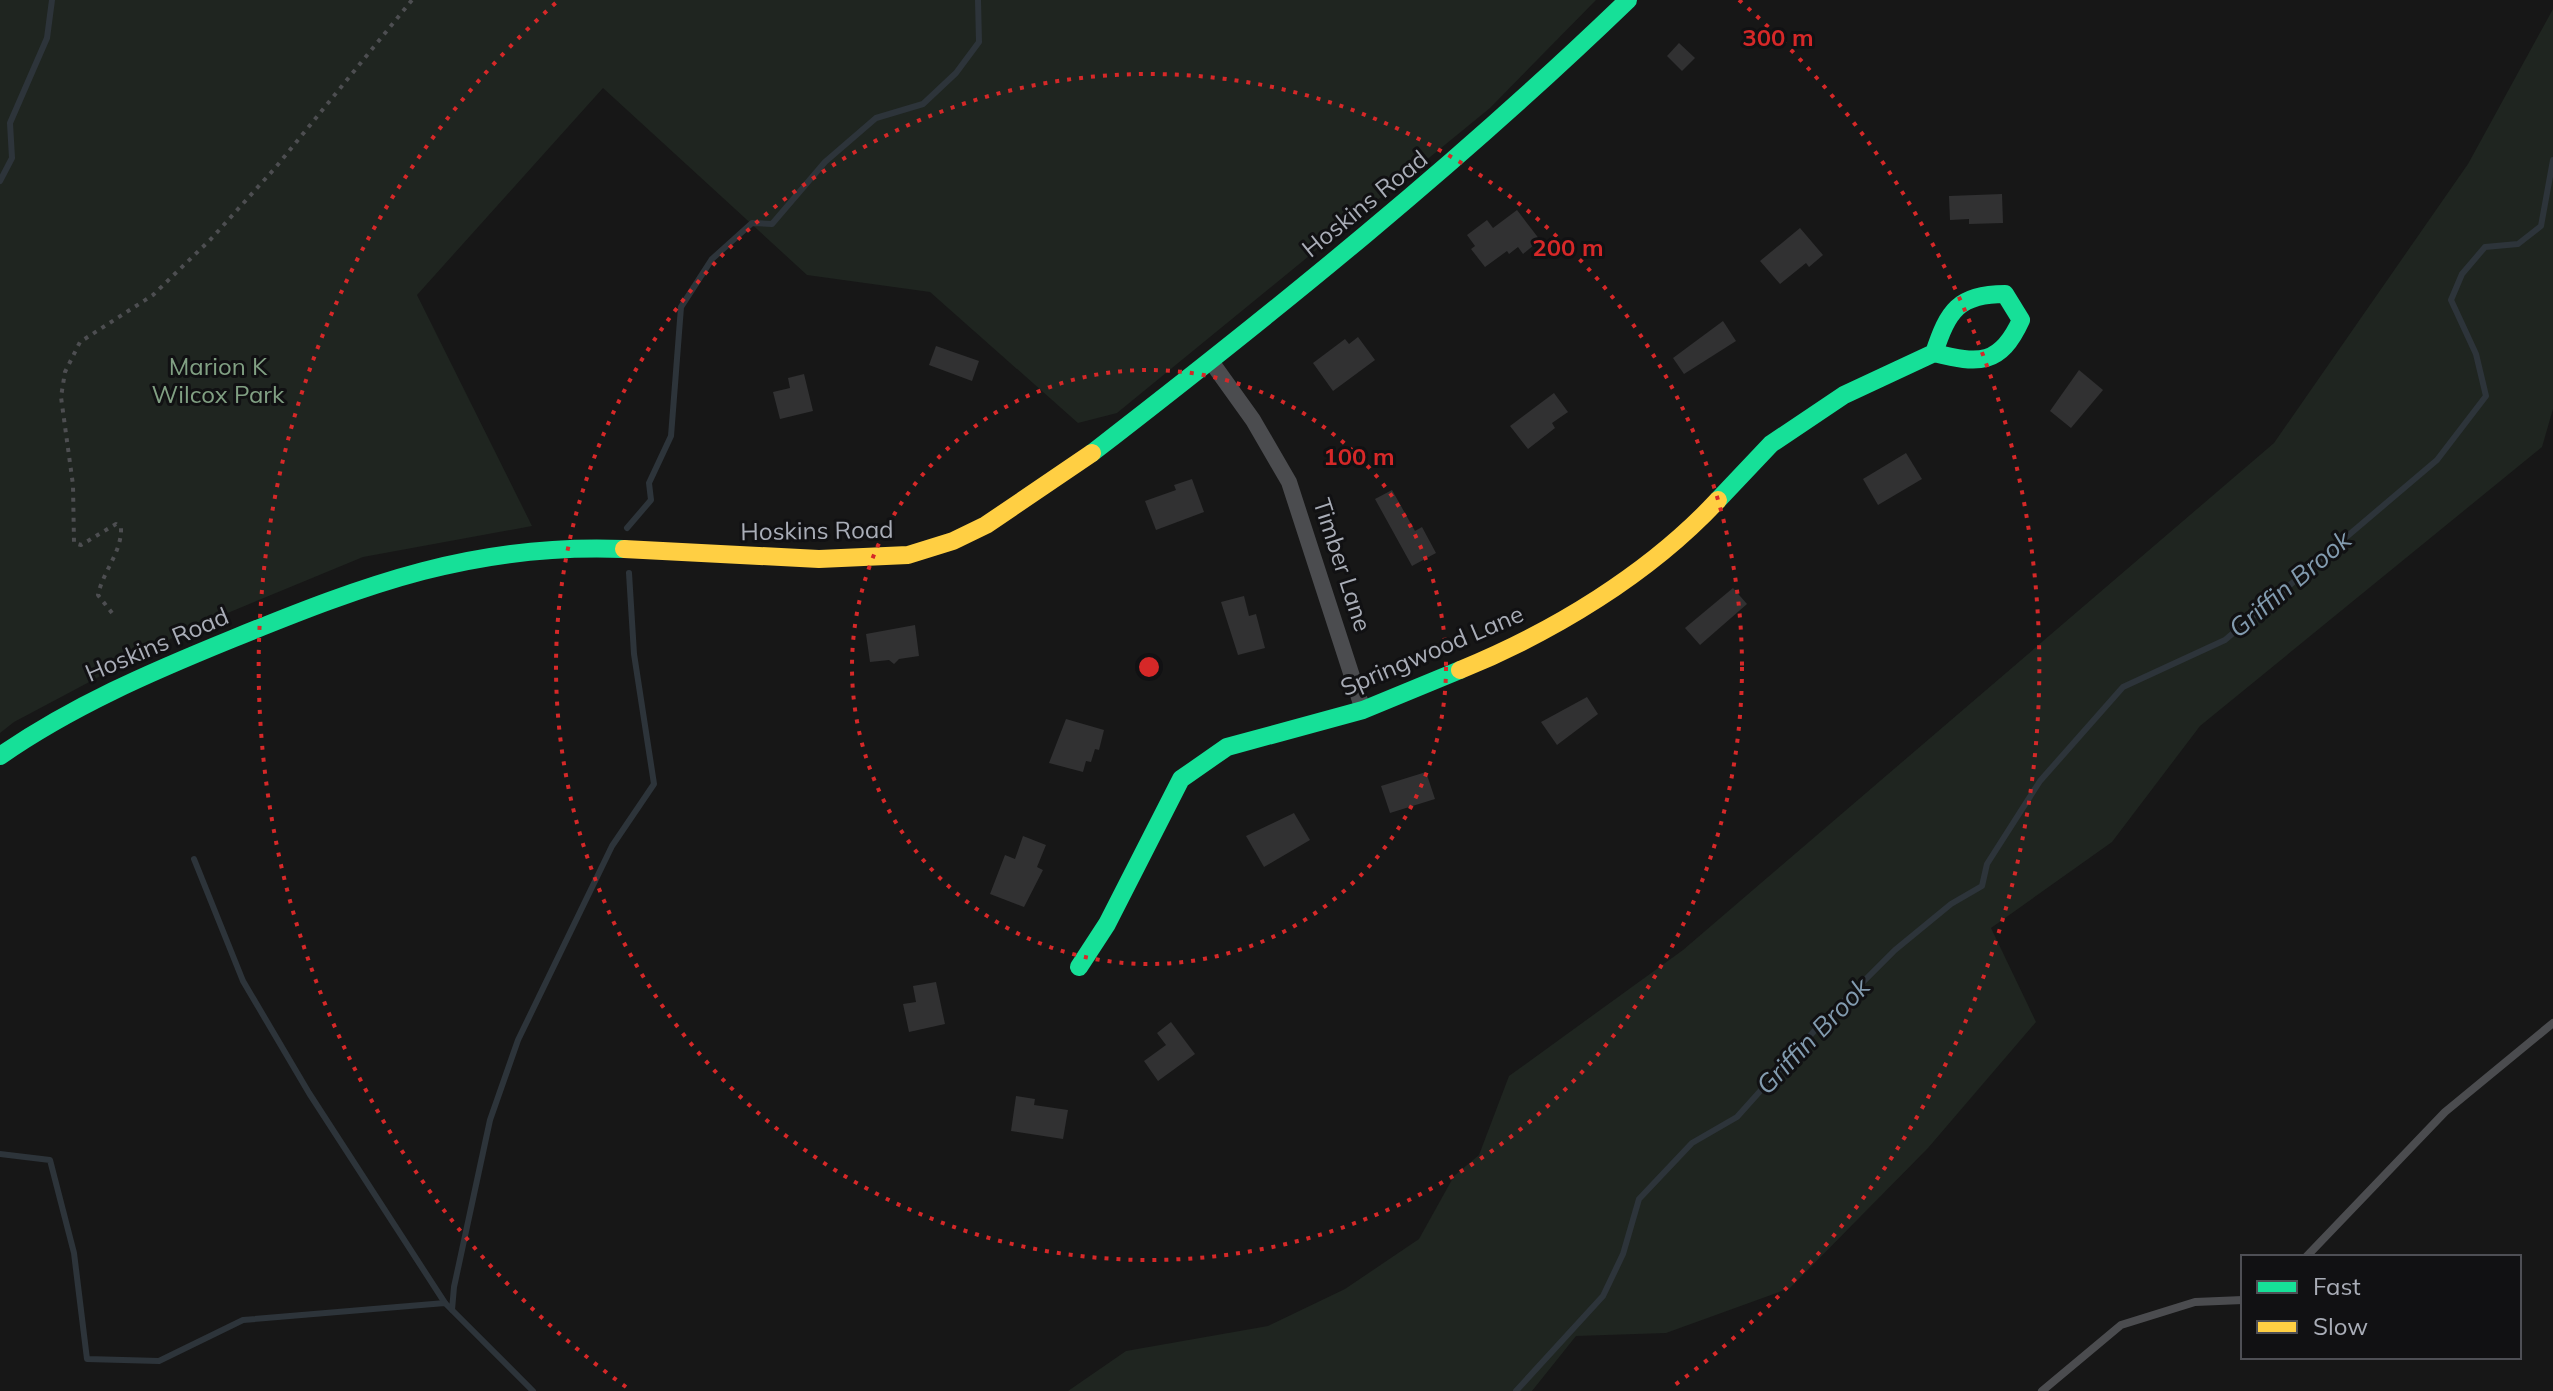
<svg xmlns="http://www.w3.org/2000/svg" width="2553" height="1391" font-family="Mulish,sans-serif">
	<rect width="100%" height="100%" fill="#171717"/>
	<g fill="#1f2520">
		<polygon points="0,0 1596,0 1490,108 1117,413 1078,423 930,292 807,275 603,88 417,295 532,526 363,557 189,629 14,722 0,733"/>
		<polygon points="2553,9 2553,409 2542,447 2200,726 2112,842 1991,928 2036,1022 1928,1148 1790,1288 1666,1333 1576,1336 1532,1391 1068,1391 1126,1351 1268,1326 1345,1289 1419,1239 1454,1176 1479,1155 1509,1076 1683,950 2274,443 2468,164"/>
	</g>
	<g fill="none" stroke-linecap="round" stroke-linejoin="round">
		<g stroke="#2d343a" stroke-width="6">
			<polyline points="0,181 12,158 10,123 47,38 52,0"/>
			<polyline points="627,528 651,500 649,483 671,436 681,307 712,259 752,223 772,224 825,162 876,118 923,104 956,73 979,42 978,0"/>
			<polyline points="194,859 243,981 309,1093 445,1303"/>
			<polyline points="0,1154 50,1160 74,1253 87,1359 159,1361 243,1320 445,1303 452,1310"/>
			<polyline points="533,1391 452,1310 454,1287 490,1120 518,1040 612,846 654,784 634,654 629,573"/>
			<polyline points="1516,1391 1603,1296 1623,1254 1639,1199 1692,1143 1737,1117 1816,1029 1895,950 1951,904 1982,886 1987,864 2040,781 2123,687 2225,640 2437,460 2486,396 2476,354 2451,300 2462,274 2485,247 2518,244 2541,226 2553,160"/>
		</g>
	</g>
	<g fill="#313132">
		<polygon points="1679,43 1695,58 1682,71 1667,56"/>
		<polygon points="2002,194 2003,223 1969,224 1969,219 1950,220 1949,196"/>
		<polygon points="1517,210 1540,240 1523,254 1518,247 1509,254 1507,251 1485,267 1471,249 1475,246 1467,235 1487,220 1493,228"/>
		<polygon points="1800,228 1823,255 1809,267 1806,263 1780,284 1760,261"/>
		<polygon points="1723,321 1736,341 1684,374 1673,358"/>
		<polygon points="1358,337 1375,360 1333,391 1313,363 1345,339 1349,344"/>
		<polygon points="936,346 979,361 972,381 929,365"/>
		<polygon points="2079,370 2103,390 2071,428 2050,411"/>
		<polygon points="804,374 813,411 780,419 773,392 790,388 788,378"/>
		<polygon points="1554,393 1568,412 1552,423 1555,428 1528,449 1510,426"/>
		<polygon points="1906,453 1922,479 1878,505 1863,479"/>
		<polygon points="1192,479 1204,512 1156,530 1145,501 1176,490 1174,485"/>
		<polygon points="1392,490 1415,531 1422,527 1436,553 1412,566 1375,499"/>
		<polygon points="1733,588 1747,604 1700,645 1685,628"/>
		<polygon points="1244,596 1249,616 1256,614 1265,648 1238,655 1221,602"/>
		<polygon points="915,625 919,656 899,659 894,664 889,660 870,662 866,634"/>
		<polygon points="1587,697 1598,714 1557,745 1541,722"/>
		<polygon points="1066,719 1104,730 1099,750 1095,749 1091,762 1086,761 1083,772 1049,763"/>
		<polygon points="1426,772 1435,799 1390,813 1381,786"/>
		<polygon points="1294,813 1310,840 1264,867 1246,836"/>
		<polygon points="1023,836 1046,845 1037,867 1043,870 1024,907 990,894 1005,855 1015,859"/>
		<polygon points="936,982 945,1024 909,1032 903,1004 916,1002 913,986"/>
		<polygon points="1171,1022 1195,1054 1158,1081 1144,1061 1166,1045 1157,1033"/>
		<polygon points="1016,1096 1035,1099 1034,1105 1068,1110 1063,1139 1011,1131"/>
	</g>
	<g fill="none" stroke-linecap="round" stroke-linejoin="round">
		<path stroke="#4d4e51" stroke-width="4" stroke-dasharray="4 6" stroke-linecap="butt" d="M 112,613 L 98,595 C 103,571 122,552 121,528 L 116,524 L 81,545 L 74,543 L 73,485 L 61,397 L 65,372 L 80,342 L 153,295 L 211,239 L 276,167 L 412,0"/>
		<g stroke="#4b4c4f" stroke-width="8">
			<polyline points="2306,1257 2445,1112 2553,1023"/>
			<polyline points="2042,1391 2121,1325 2195,1302 2243,1300"/>
		</g>
		<polyline stroke="#4b4c4f" stroke-width="16" points="1210,360 1253,420 1289,482 1363,710"/>
		<g stroke="#16e098" stroke-width="18">
			<path d="M 1092,453 C 1277,310 1459,163 1628,0"/>
			<path d="M 1718,500 L 1771,444 L 1844,395 L 1934,353 C 1948,311 1958,294 2005,294 L 2021,320 C 2000,366 1979,364 1934,353"/>
			<path d="M 0,756 C 72,706 151,672 232,639 C 367,584 475,543 624,549"/>
			<polyline points="1079,967 1107,924 1181,779 1227,747 1363,710 1460,670"/>
		</g>
		<g stroke="#ffcf43" stroke-width="18">
			<polyline points="624,549 819,559 908,555 953,541 986,525 1092,453"/>
			<path d="M 1460,670 C 1553,632 1649,574 1718,500"/>
		</g>
	</g>
	<g fill="none" stroke="#d62828" stroke-width="4" stroke-dasharray="4 8">
		<circle cx="1149" cy="667" r="297"/>
		<circle cx="1149" cy="667" r="593"/>
		<path d="M626 1387A890 890 0 0 1 559 0M1739 0A890 890 0 0 1 1672 1387"/>
	</g>
	<g text-anchor="middle" stroke-width="6" stroke-linejoin="round" paint-order="stroke">
		<g font-size="24" fill="#a9adb7" stroke="#111113">
			<text transform="translate(1365 204) rotate(-39)" y="8">Hoskins Road</text>
			<text transform="translate(817 531) rotate(-1)" y="8">Hoskins Road</text>
			<text transform="translate(1342 565) rotate(72)" y="8">Timber Lane</text>
			<text transform="translate(157 645) rotate(-23)" y="8">Hoskins Road</text>
			<text transform="translate(1432 651) rotate(-23)" y="8">Springwood Lane</text>
		</g>
		<g font-size="24" fill="#81a083" stroke="#111113">
			<text x="218" y="375">Marion K<tspan x="218" dy="28">Wilcox Park</tspan></text>
		</g>
		<g font-size="26" font-style="italic" fill="#829baf" stroke="#111113">
			<text transform="translate(2290 584) rotate(-40)" y="9">Griffin Brook</text>
			<text transform="translate(1813 1036) rotate(-46)" y="9">Griffin Brook</text>
		</g>
	</g>
	<circle cx="1149" cy="667" r="12" fill="#d62828" stroke="#111113" stroke-width="4"/>
	<g font-size="24" text-anchor="middle" font-weight="bold" fill="#d62828" stroke="#111113" stroke-width="6" stroke-linejoin="round" paint-order="stroke">
		<text x="1778" y="46">300 m</text>
		<text x="1568" y="256">200 m</text>
		<text x="1359" y="465">100 m</text>
	</g>
	<rect x="2241" y="1255" width="280" height="104" fill="#111113" stroke="#4e4f55" stroke-width="2"/>
	<rect x="2257" y="1281" width="40" height="12" fill="#16e098" stroke="#4e4f55" stroke-width="2"/>
	<text x="2313" y="1295" font-size="24" fill="#a9adb7">Fast</text>
	<rect x="2257" y="1321" width="40" height="12" fill="#ffcf43" stroke="#4e4f55" stroke-width="2"/>
	<text x="2313" y="1335" font-size="24" fill="#a9adb7">Slow</text>
</svg>
